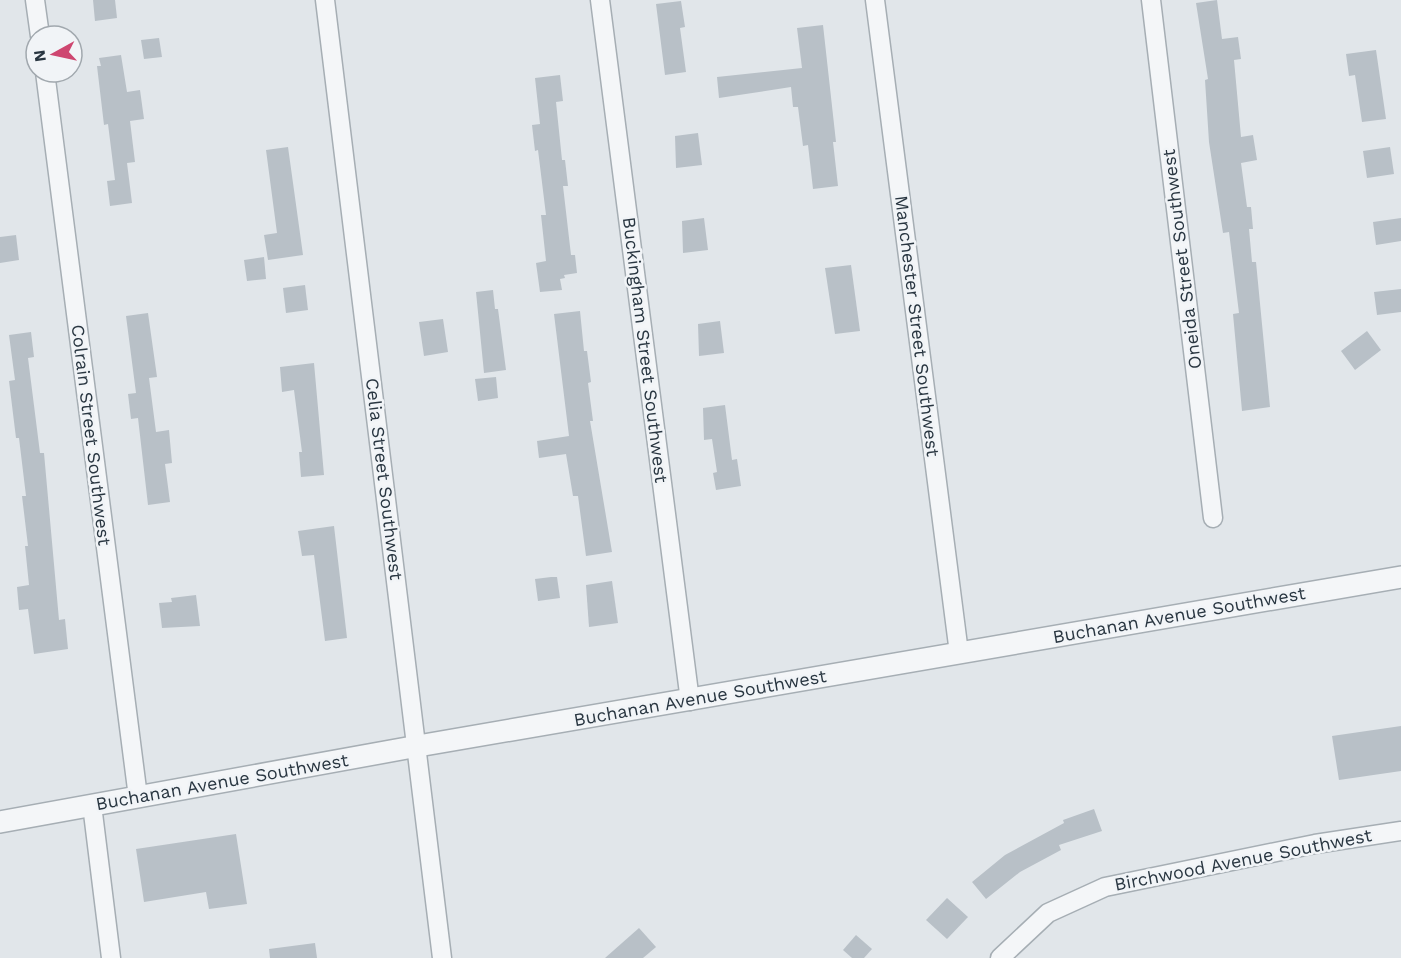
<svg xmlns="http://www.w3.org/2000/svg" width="1401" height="958" font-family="'Work Sans',sans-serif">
	<rect width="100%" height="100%" fill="#e1e6ea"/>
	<g fill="#b8c0c7">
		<polygon points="93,0 115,0 117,18 95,21"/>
		<polygon points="1217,0 1222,39 1238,37 1241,59 1234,60 1241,137 1253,135 1257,160 1241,163 1247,207 1251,207 1253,229 1249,229 1252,262 1256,262 1270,407 1242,411 1233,314 1239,313 1229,232 1223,233 1209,142 1205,80 1208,79 1196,3"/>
		<polygon points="681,1 685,27 680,28 686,72 665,75 656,4"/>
		<polygon points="823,25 836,142 833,142 838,186 813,189 808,145 803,146 798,107 793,107 791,87 719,98 717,77 802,68 797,28"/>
		<polygon points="159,38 162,57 144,59 141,40"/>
		<polygon points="1376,50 1386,119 1362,122 1355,75 1349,76 1346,54"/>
		<polygon points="121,55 127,92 140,90 144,119 130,121 135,162 127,163 132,203 110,206 107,181 115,180 108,124 104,125 97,66 101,66 99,58"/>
		<polygon points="560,75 563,101 556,102 562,160 565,160 568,186 563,186 571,255 575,255 577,273 564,275 565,278 560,279 562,290 540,292 536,263 546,261 541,215 546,215 538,150 535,151 532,125 540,124 535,78"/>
		<polygon points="698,133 702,165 676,168 675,136"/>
		<polygon points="288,147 303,255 268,260 264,235 277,233 266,150"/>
		<polygon points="1390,147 1394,174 1367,178 1363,151"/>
		<polygon points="704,218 708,250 683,253 682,221"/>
		<polygon points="1401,218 1401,241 1376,245 1373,222"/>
		<polygon points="16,235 19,260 0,263 0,237"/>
		<polygon points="264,257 266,279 247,281 244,260"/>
		<polygon points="851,265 860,331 835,334 825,268"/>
		<polygon points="305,285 308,310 286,313 283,288"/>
		<polygon points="1401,289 1401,312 1377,315 1374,292"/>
		<polygon points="493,290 495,309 498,309 506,370 484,373 476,292"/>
		<polygon points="580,311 584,351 587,351 591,382 588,383 593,421 590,421 612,552 586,556 578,496 573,496 566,454 539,458 537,441 569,436 554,314"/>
		<polygon points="148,313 157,377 149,378 156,432 169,430 172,463 165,464 170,502 148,505 138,418 131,419 128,394 136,393 126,316"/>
		<polygon points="443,319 448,352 424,356 419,322"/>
		<polygon points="720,321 724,353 699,356 698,324"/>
		<polygon points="1367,331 1381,350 1355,370 1341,351"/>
		<polygon points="31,332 34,357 28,358 40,453 44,453 59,620 65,619 68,649 34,654 28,609 19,610 17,587 29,585 25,546 28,546 22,496 26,496 19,438 16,438 9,381 15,380 9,335"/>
		<polygon points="314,363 324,475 301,477 299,452 302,452 294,390 282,392 280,367"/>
		<polygon points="496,377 498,398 478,401 475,379"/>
		<polygon points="725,405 732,460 737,459 741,486 716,490 713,473 717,472 712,439 704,440 703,408"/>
		<polygon points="334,526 347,638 325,641 314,555 302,556 298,531"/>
		<polygon points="551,577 557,577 560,598 538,601 535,579"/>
		<polygon points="612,581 618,623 589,627 586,585"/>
		<polygon points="196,595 200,626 162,628 159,603 172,602 171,598"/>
		<polygon points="1401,726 1401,771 1339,780 1332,736"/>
		<polygon points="1094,809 1102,831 1059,845 1061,850 1020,872 986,899 972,882 1005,855 1064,823 1063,820"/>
		<polygon points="236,834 247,904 209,909 206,892 144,902 136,849"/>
		<polygon points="947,898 968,917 947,939 926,920"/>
		<polygon points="639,928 656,947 643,958 605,958"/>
		<polygon points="856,935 872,949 864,958 852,958 843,950"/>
		<polygon points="315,943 317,958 270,958 269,949"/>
	</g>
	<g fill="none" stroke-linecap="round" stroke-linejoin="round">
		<g stroke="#a6aeb4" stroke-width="21">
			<g id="minor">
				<polyline points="35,0 40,36"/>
				<polyline points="325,0 442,958"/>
				<polyline points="600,0 690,701"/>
				<polyline points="875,0 959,653"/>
				<polyline points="1151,0 1213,518"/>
				<polyline points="45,72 138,797"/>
				<polyline points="92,805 111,958"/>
				<polyline points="1000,958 1048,913 1105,887 1315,844 1401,831"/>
			</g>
		</g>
		<g stroke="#a6aeb4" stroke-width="24">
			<polyline id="tertiary" points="0,822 418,746 1401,577"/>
		</g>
		<use href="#minor" stroke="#f4f6f8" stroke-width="18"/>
		<use href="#tertiary" stroke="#f4f6f8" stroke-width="21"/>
	</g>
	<g text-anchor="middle" stroke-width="5" stroke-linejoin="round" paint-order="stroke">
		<g font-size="18" fill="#293641" stroke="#f1f4f7">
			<text transform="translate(1182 259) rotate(-97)" y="6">Oneida Street Southwest</text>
			<text transform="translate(917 326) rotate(83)" y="6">Manchester Street Southwest</text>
			<text transform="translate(645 350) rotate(83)" y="6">Buckingham Street Southwest</text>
			<text transform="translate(91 435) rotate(83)" y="6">Colrain Street Southwest</text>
			<text transform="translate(384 479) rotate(83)" y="6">Celia Street Southwest</text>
			<text transform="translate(1179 615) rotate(-10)" y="6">Buchanan Avenue Southwest</text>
			<text transform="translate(700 698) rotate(-10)" y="6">Buchanan Avenue Southwest</text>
			<text transform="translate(222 782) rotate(-10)" y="6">Buchanan Avenue Southwest</text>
			<text transform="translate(1243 860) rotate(-11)" y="6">Birchwood Avenue Southwest</text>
		</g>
	</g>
	<g transform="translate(54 54) rotate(262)"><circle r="28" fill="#f1f4f7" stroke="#a1a8ae" stroke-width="1.5"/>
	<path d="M0-4.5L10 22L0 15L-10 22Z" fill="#ce4670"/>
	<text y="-9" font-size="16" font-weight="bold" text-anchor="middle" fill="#293641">N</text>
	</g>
</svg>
